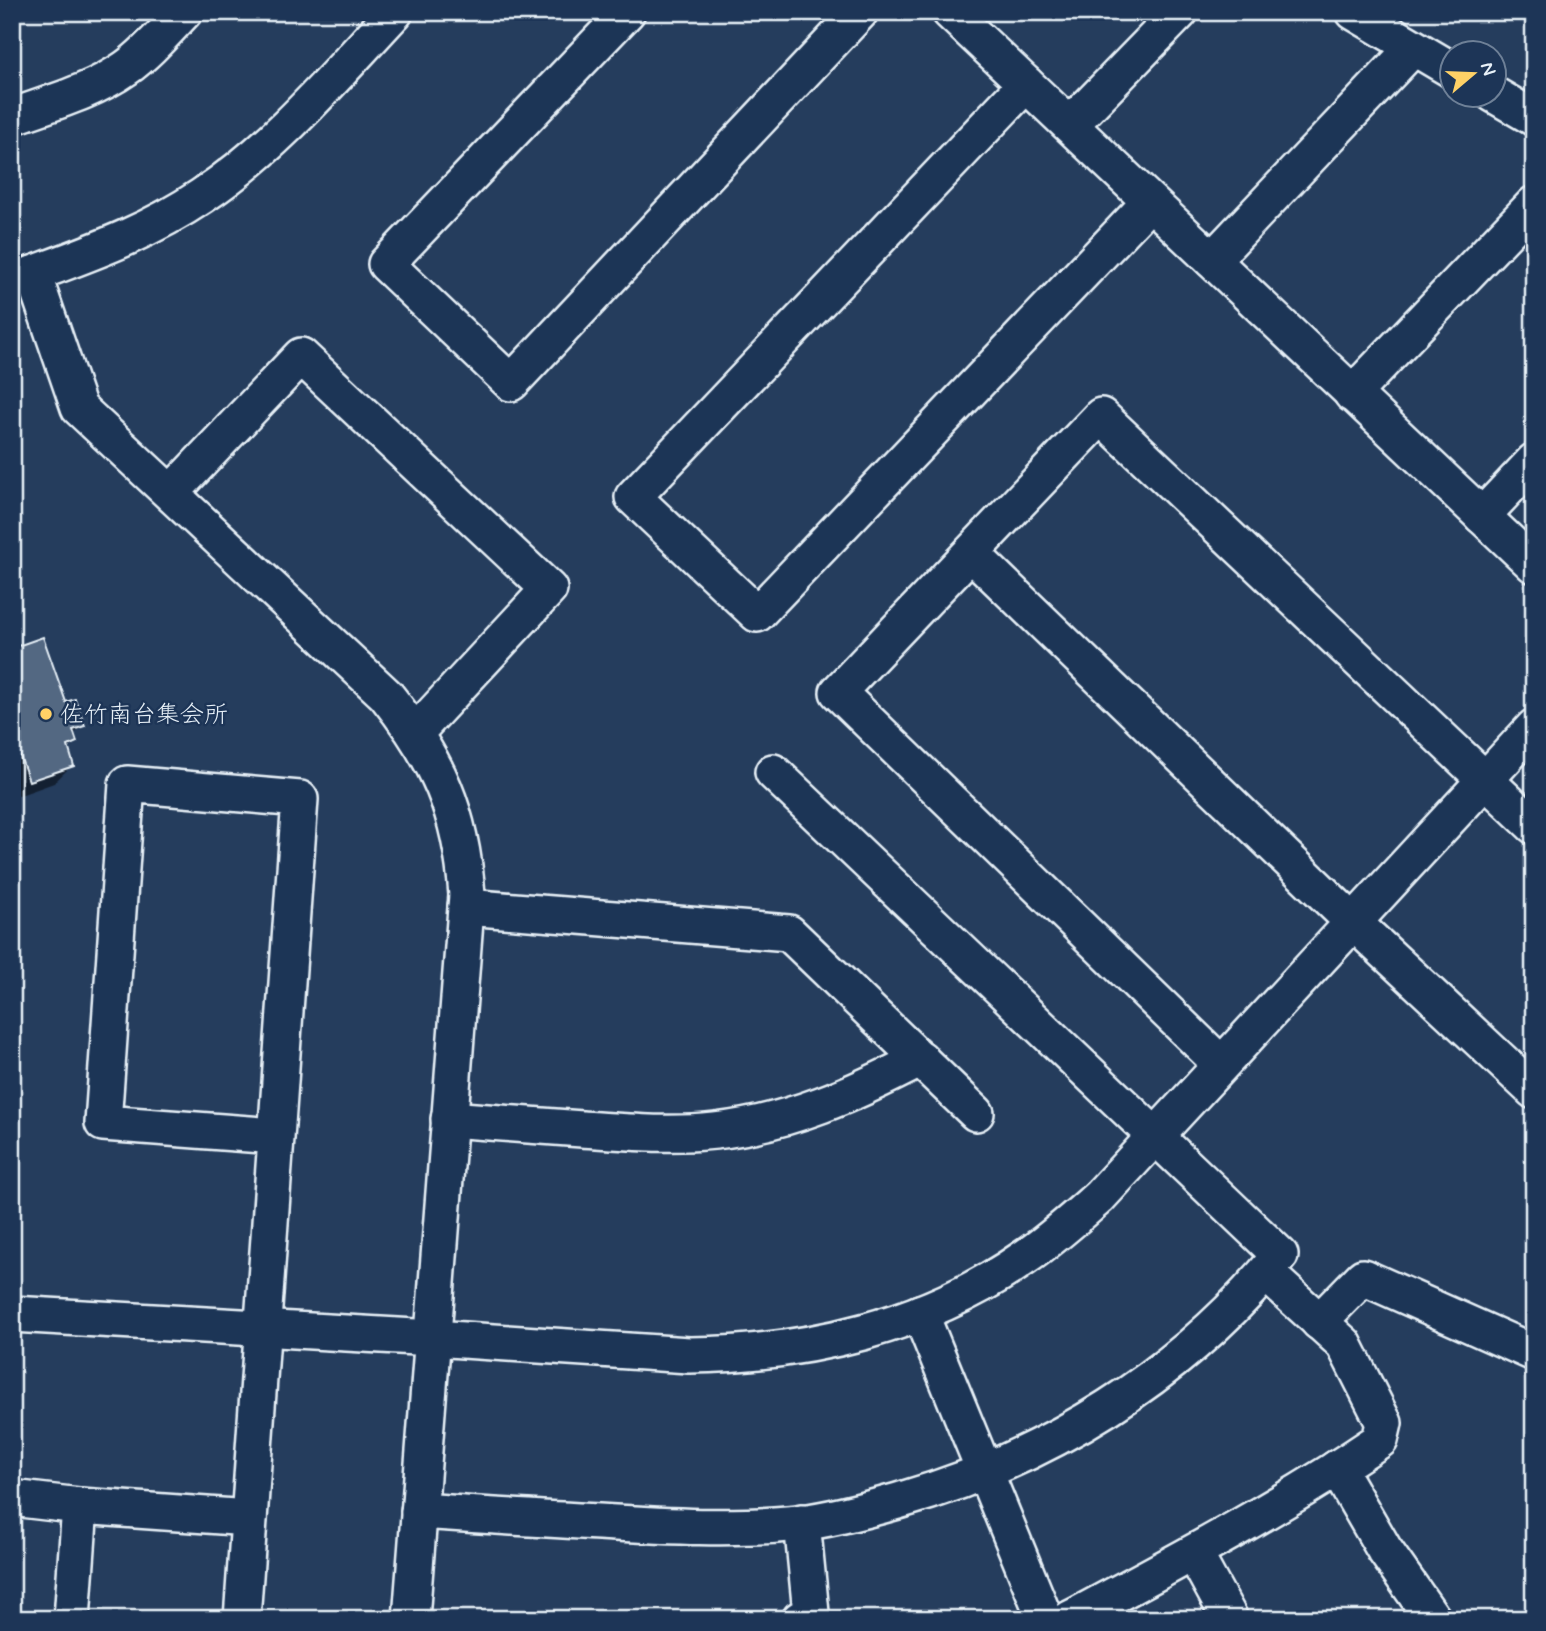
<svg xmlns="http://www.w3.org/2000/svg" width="1546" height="1631" font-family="Mynerve,'Klee One',sans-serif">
	<rect width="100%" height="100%" fill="#253d5d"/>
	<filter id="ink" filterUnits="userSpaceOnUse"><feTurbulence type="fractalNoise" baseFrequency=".0143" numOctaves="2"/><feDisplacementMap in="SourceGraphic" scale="14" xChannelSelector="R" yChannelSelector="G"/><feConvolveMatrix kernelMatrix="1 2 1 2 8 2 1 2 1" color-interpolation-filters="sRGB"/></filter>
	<g filter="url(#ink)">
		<polygon fill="#0007" points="12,650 83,725 73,735 75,742 67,750 72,765 54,783 12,798"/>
		<polygon fill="#536782" stroke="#e8f1f8" stroke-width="2" points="43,637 66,702 75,699 85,726 73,730 77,742 68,746 74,766 29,781 12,734 12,648"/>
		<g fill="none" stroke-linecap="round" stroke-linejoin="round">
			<g stroke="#e8f1f8" stroke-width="40">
				<g id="minor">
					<polyline points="627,12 386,264 511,383 860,12"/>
					<polyline points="950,12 1534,565"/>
					<polyline points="1354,12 1452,70"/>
					<polyline points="1026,84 633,497 757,614 1150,202"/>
					<polyline points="1493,94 1534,118"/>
					<path d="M 12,117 C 50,103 92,92 126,68 C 147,53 165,32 184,12"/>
					<polyline points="1070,125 1180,12"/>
					<polyline points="1212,260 1413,48"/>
					<path d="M 33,274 L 79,408 L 386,695 C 438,760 461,811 467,895 L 411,1619"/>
					<path d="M 12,282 C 80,256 141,237 202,196 C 276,147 335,76 395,12"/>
					<polyline points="1352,394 1534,204"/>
					<polyline points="171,493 301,356 549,589 415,733"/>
					<polyline points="1482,516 1534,461"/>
					<polyline points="971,553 1354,923 1534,1091"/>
					<polyline points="466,907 789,933 976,1113"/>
					<polyline points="1221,1064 838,692 1101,416 1534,826"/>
					<path d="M 449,1119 C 494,1122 538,1126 582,1129 C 626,1132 672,1136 715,1131 C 789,1123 856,1093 921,1059"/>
					<polyline points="920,1313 1045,1619"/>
					<path d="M 12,1314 L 433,1338 L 689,1355 C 806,1354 927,1326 1024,1258 C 1051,1240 1075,1218 1099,1197 L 1534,727"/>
					<polyline points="1319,1322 1363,1277 1534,1353"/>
					<polyline points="1337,1468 1384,1549 1433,1619"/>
					<polyline points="12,1498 80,1506"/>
					<path d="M 419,1511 C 479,1515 539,1519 599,1522 C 666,1526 734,1530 800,1523 C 833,1519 866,1510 898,1501 C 1046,1459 1183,1375 1280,1255 L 773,772"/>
					<polyline points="1194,1553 1230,1619"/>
					<polyline points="72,1619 80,1506 249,1518"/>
					<polyline points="242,1619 300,799 127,784 103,1123 276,1136"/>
					<polyline points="800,1619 811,1613 802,1522"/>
					<path d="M 1070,1619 C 1175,1563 1281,1507 1380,1440 L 1384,1423 L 1344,1344 L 1266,1273"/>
				</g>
			</g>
			<use href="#minor" stroke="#1d3557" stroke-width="35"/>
		</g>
	</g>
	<circle fill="#ffd166" stroke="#1d3557" stroke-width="2.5" cx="46" cy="714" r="7"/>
	<g text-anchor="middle" stroke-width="5" stroke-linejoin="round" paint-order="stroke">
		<g font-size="24" fill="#e8f1f8" stroke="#1d3557" text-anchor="start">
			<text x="60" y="722">佐竹南台集会所</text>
		</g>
	</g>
	<rect width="1546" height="1631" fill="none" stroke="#1d3557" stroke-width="42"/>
	<rect x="21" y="21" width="1504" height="1589" fill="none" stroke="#e8f1f8" stroke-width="2.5" filter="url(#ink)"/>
	<g transform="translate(1473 74) rotate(71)"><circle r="33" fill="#1d3557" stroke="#6e8097" stroke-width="2"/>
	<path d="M0-5L12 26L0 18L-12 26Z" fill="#ffd166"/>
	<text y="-10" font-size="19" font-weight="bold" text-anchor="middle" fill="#e8f1f8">N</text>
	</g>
</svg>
